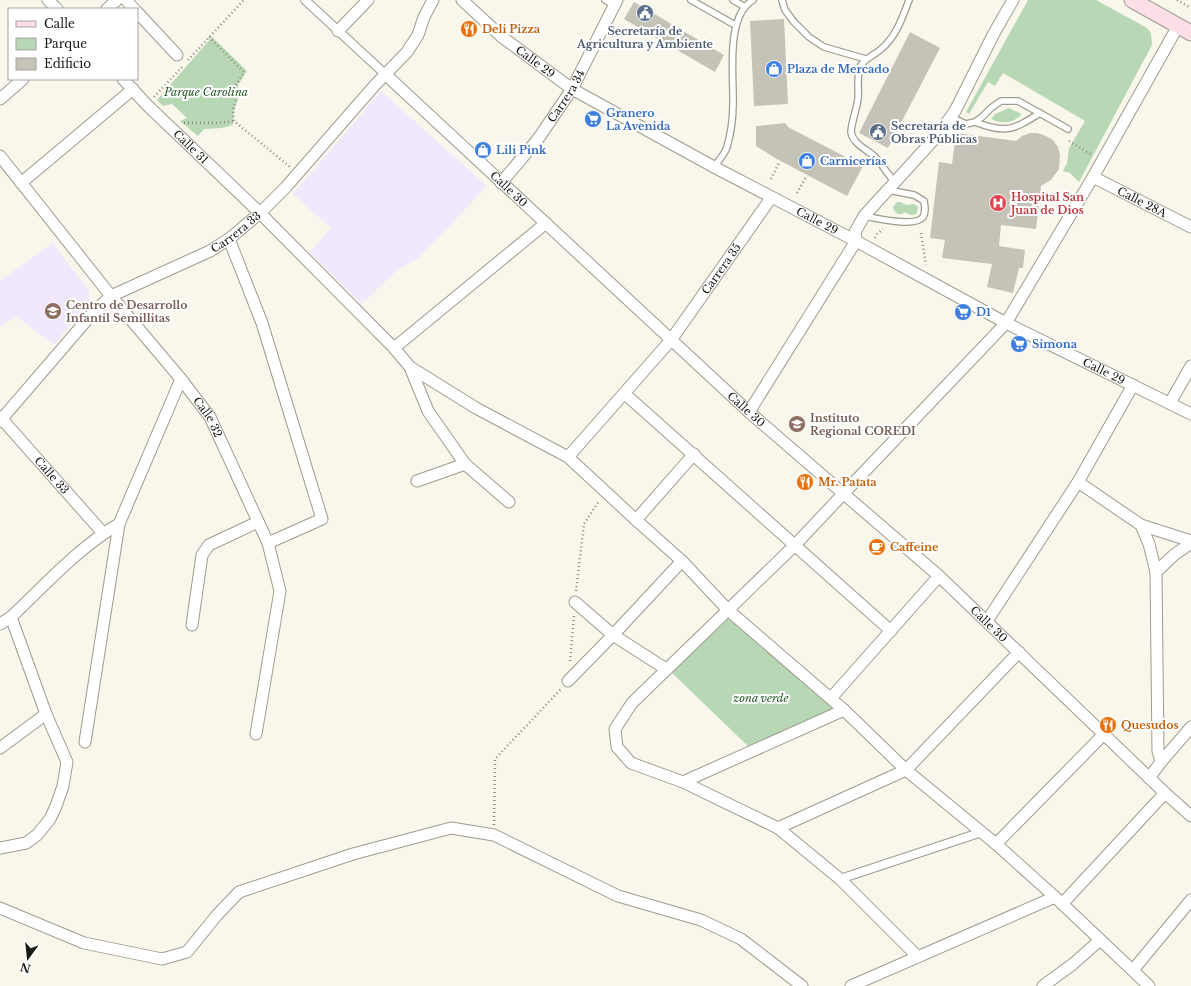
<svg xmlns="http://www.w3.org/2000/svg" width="1191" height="986" font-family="'Libre Baskerville',serif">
	<rect width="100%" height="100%" fill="#f9f7eb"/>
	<g fill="#f1e8fe">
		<polygon points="381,91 487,186 420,257 397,270 362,304 310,252 331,228 293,194"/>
		<polygon points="53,243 66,261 89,290 89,302 54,345 16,316 0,327 0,281"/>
	</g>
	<g fill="#b8d7b5">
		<polygon points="1028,0 1096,0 1147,28 1151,33 1152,45 1079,182 1070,173 1063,171 1067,163 1069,148 1085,121 1003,73 995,86 988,82 969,114 966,112"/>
		<polygon points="212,37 247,71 238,85 238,99 234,110 233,125 222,128 204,129 198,136 180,121 187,118 172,104 163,106 157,100"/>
		<path d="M 1009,108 L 1022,114 C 1013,124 1002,124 991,119 L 995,114 Z"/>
		<path d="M 897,202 L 900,202 L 906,205 L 914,204 L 918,207 L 917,213 C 912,217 909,214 904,212 L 902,214 C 897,215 894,212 893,207 Z"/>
		<polygon points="727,613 841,709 752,750 669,670"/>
	</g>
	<g fill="#c5c3b7">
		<polygon points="634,2 724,55 715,72 624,19"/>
		<polygon points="784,19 788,104 754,106 750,21"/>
		<polygon points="910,32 940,48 888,148 859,133"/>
		<polygon points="785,123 788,127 863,166 847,196 775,158 756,146 756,126"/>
		<polygon points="956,133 1016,141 1022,136 1030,133 1038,133 1046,136 1053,140 1058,147 1060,155 1059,169 1051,180 1041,186 1036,229 1001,225 999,246 1025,250 1023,268 1019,268 1013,293 987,287 992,264 942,258 945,240 930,238 939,162 952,164"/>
	</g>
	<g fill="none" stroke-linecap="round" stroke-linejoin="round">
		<g stroke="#9e9c90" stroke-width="8">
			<g id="service">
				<polyline points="605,0 614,5"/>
				<polyline points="691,0 735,25"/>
				<polyline points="733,0 745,7"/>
				<polyline points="782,0 785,10 794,22 809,37 824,47 866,59"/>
				<polyline points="950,117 966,124 975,122 982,117 991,108 1001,101 1018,101 1068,129"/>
				<path d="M 975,122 C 1006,134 1013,130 1040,113"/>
				<path d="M 714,167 C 718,161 725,154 727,147 C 731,133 733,118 733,104 C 734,77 725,16 753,0"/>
				<path d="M 895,182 C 888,175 883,166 876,158 C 869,150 853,145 851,132 C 851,124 857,108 858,99 C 859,89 856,74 861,65 C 866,58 874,55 880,50 C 896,37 902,19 909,0"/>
				<path d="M 864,216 C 876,218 915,228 923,217 C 926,212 925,207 924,201 L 914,195 L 888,190"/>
			</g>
		</g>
		<g stroke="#9e9c90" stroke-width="10">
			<g id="pedestrian">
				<polyline points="305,0 385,74"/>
				<polyline points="840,879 982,832"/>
			</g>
		</g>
		<g stroke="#9e9c90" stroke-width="13">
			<g id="minor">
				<polyline points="48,0 57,9"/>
				<polyline points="126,0 134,9"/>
				<path id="s1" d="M 462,0 L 502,37 L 572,89 L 714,167 L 856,241 L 1006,323 L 1191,414"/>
				<polyline points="107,9 117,0"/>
				<polyline points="137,12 177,55"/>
				<polyline points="338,31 368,0"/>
				<path id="s2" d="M 385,74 L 749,412 L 939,576 L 1165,793 L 1191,816"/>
				<path id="s3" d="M 123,79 L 147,105 L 260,213 L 394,348 L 410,367 L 476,408 L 568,457 L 636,520 L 682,561 L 728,610 L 844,710 L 906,770 L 996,844 L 1055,897 L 1149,986"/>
				<polyline points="0,99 23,79"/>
				<path id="s4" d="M 0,156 L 111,296 L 181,379 L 210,417 L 268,543 L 280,591 L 256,734"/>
				<path id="s5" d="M 1093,177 L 1191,227"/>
				<polyline points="21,183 133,89"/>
				<path id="s6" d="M 501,183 L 538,139 L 572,89 L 617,0"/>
				<polyline points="229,239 262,323 322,519 268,543"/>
				<polyline points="394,348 546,223"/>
				<polyline points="410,367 428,411 465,464 509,502"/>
				<polyline points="625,394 891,631"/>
				<polyline points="1170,403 1191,366"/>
				<polyline points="749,412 856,241 855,232 864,216 936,137 955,111 993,35 1013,0"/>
				<path id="s7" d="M 0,417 L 103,533"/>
				<path id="s8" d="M 0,421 L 92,314 L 111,296 L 210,251 L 229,239 L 260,213 L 286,187 L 375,85 L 407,52 L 418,35 L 424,17 L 433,0"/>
				<path id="s9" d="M 568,457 L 671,340 L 771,198"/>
				<polyline points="417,481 465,464"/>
				<polyline points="1078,482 1141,525 1149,544 1156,572 1158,751 1161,762"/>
				<polyline points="636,520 694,454"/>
				<polyline points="1141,525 1191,541"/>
				<polyline points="1156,572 1174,555 1191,543"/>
				<polyline points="575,602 613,635 666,669"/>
				<polyline points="987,621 1078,482 1133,385"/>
				<path d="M 0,624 L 11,617 C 44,586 80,546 119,524"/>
				<polyline points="192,625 202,555 209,545 258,522"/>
				<polyline points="568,681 613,635 682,561"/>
				<polyline points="831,698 939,576"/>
				<polyline points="85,742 119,524 181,379"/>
				<polyline points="0,748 46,714 11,617"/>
				<polyline points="1149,778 1161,762 1191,727"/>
				<polyline points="683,782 844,710"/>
				<polyline points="778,828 906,770 1019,652"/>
				<polyline points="996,844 1104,734"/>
				<polyline points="0,848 26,843 37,835 50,819 56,806 63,786 67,762 46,714"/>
				<polyline points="1062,904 1165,793"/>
				<polyline points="0,908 84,943 162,959 187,952 217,915 239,892 353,854 451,828 494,835 618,896 701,920 741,939 802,986"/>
				<polyline points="918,957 840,879 778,828 683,782 631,763 617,747 615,729 632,703 795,545 844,493 1006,323 1093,177 1178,26"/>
				<polyline points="1133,970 1191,900"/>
				<polyline points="851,986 1055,897"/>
				<polyline points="1043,986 1073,964 1100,940"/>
			</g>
		</g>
		<g stroke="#9e9c90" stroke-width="17">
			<polyline id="secondary" points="1132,0 1191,33"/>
		</g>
		<g stroke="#8d8b83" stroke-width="2.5" stroke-dasharray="1 3" stroke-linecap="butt">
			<polyline points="1177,0 1191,8"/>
			<polyline points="209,37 244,72 236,85 236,99 233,111 234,121 290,167"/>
			<polyline points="188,60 244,0"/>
			<polyline points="154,97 183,66"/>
			<polyline points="184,123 216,123 234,121"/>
			<polyline points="1069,141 1092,155"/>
			<polyline points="771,179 779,163"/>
			<polyline points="797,193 806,177"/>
			<polyline points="921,233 926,265"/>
			<polyline points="875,238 877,234 883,229"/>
			<polyline points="576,591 584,524 599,501"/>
			<polyline points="570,661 574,616"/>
			<polyline points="494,825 495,759 561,689"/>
		</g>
		<use href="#service" stroke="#fff" stroke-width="5.5"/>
		<use href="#pedestrian" stroke="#fff" stroke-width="8"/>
		<use href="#minor" stroke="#fff" stroke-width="11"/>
		<use href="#secondary" stroke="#fddfe7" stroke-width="15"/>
	</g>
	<defs>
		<g id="civic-disc" transform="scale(0.9)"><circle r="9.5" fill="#5c6f8a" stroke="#fff"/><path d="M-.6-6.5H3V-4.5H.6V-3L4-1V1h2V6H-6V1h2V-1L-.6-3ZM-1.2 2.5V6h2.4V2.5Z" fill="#fff"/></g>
		<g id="restaurant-disc" transform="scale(0.9)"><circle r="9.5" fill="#e8710a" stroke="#fff"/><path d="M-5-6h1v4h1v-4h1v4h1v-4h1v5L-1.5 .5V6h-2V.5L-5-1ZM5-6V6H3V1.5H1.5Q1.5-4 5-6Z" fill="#fff"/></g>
		<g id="shop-disc" transform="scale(0.9)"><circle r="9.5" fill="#3f7fe0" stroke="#fff"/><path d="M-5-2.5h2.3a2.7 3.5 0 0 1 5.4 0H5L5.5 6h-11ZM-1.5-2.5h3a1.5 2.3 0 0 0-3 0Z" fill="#fff"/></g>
		<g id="supermarket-disc" transform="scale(0.9)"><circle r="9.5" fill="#3f7fe0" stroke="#fff"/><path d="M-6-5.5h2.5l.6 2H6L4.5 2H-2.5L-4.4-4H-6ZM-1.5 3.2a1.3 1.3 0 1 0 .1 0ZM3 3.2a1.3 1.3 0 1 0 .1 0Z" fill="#fff"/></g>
		<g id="hospital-disc" transform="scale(0.9)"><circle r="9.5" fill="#e0444e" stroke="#fff"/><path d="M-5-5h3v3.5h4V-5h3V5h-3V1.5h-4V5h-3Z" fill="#fff"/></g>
		<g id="school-disc" transform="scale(0.9)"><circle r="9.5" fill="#8d6e63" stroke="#fff"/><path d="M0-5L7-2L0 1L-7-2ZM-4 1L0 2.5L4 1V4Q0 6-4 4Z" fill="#fff"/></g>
		<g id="cafe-disc" transform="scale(0.9)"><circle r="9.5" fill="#e8710a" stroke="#fff"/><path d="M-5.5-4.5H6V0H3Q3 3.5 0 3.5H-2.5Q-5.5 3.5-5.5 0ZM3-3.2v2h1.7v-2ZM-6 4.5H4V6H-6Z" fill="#fff"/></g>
	</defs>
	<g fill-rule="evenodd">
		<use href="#civic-disc" x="645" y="13"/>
		<use href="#restaurant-disc" x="469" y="29"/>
		<use href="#shop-disc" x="774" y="69"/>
		<use href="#supermarket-disc" x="593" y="119"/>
		<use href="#civic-disc" x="878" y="132"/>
		<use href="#shop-disc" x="483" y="150"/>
		<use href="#shop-disc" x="807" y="161"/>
		<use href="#hospital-disc" x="998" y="203"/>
		<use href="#school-disc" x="53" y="311"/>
		<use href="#supermarket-disc" x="963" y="312"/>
		<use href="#supermarket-disc" x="1019" y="344"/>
		<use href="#school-disc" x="797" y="424"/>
		<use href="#restaurant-disc" x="805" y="482"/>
		<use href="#cafe-disc" x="877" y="547"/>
		<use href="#restaurant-disc" x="1108" y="725"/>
	</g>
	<g text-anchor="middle" stroke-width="4" stroke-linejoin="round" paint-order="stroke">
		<g font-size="11" font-weight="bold" fill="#c56008" stroke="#fff" text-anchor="start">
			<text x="482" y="33">Deli Pizza</text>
			<text x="818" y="486">Mr. Patata</text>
			<text x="890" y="551">Caffeine</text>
			<text x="1121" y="729">Quesudos</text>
		</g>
		<g font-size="11" font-weight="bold" fill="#4e5e75" stroke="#fff">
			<text x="645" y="35">Secretaría de<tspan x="645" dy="13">Agricultura y Ambiente</tspan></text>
			<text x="891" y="130" text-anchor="start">Secretaría de<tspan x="891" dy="13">Obras Públicas</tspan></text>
		</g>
		<g font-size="11" fill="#1a1915" stroke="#fff">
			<text dy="4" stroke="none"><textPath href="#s1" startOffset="96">Calle 29</textPath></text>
			<text dy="4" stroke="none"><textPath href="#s6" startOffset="109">Carrera 34</textPath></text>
			<text dy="4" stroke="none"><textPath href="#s3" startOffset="96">Calle 31</textPath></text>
			<text dy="4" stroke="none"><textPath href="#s2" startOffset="169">Calle 30</textPath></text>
			<text dy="4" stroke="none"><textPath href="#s5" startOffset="55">Calle 28A</textPath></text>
			<text dy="4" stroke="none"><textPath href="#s1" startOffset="420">Calle 29</textPath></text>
			<text dy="4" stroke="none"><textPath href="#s8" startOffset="308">Carrera 33</textPath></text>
			<text dy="4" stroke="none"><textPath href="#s9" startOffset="243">Carrera 35</textPath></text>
			<text dy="4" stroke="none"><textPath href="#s1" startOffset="744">Calle 29</textPath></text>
			<text dy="4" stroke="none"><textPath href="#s2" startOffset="493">Calle 30</textPath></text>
			<text dy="4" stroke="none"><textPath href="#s4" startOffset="334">Calle 32</textPath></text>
			<text dy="4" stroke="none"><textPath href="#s7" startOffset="78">Calle 33</textPath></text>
			<text dy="4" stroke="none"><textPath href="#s2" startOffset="817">Calle 30</textPath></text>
		</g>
		<g font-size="11" font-weight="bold" fill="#366cbe" stroke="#fff" text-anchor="start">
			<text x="787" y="73">Plaza de Mercado</text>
			<text x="606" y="117">Granero<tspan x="606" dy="13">La Avenida</tspan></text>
			<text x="496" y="154">Lili Pink</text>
			<text x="820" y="165">Carnicerías</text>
			<text x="976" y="316">D1</text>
			<text x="1032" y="348">Simona</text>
		</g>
		<g font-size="11" font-style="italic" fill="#245621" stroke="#fff">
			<text x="206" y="96">Parque Carolina</text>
			<text x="761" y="702">zona verde</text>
		</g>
		<g font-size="11" font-weight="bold" fill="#be3a42" stroke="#fff" text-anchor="start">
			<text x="1011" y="201">Hospital San<tspan x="1011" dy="13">Juan de Dios</tspan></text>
		</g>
		<g font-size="11" font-weight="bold" fill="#785e54" stroke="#fff" text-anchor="start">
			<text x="66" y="309">Centro de Desarrollo<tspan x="66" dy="13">Infantil Semillitas</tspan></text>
			<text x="810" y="422">Instituto<tspan x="810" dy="13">Regional COREDI</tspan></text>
		</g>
	</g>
	<rect x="8" y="8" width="130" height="72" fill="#ffffff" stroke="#a3a3a1"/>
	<rect x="16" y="21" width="20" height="6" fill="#fddfe7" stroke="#a3a3a1"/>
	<text x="44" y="28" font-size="12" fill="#1a1915">Calle</text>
	<rect x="16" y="38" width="20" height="12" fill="#b8d7b5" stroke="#a3a3a1"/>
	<text x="44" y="48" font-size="12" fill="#1a1915">Parque</text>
	<rect x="16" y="58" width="20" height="12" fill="#c5c3b7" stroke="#a3a3a1"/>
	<text x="44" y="68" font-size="12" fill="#1a1915">Edificio</text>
	<g transform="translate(28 958) rotate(195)" stroke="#ffffff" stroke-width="3" paint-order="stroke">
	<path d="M0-3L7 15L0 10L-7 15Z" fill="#1a1915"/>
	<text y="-6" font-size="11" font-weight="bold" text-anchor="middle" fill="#1a1915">N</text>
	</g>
</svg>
